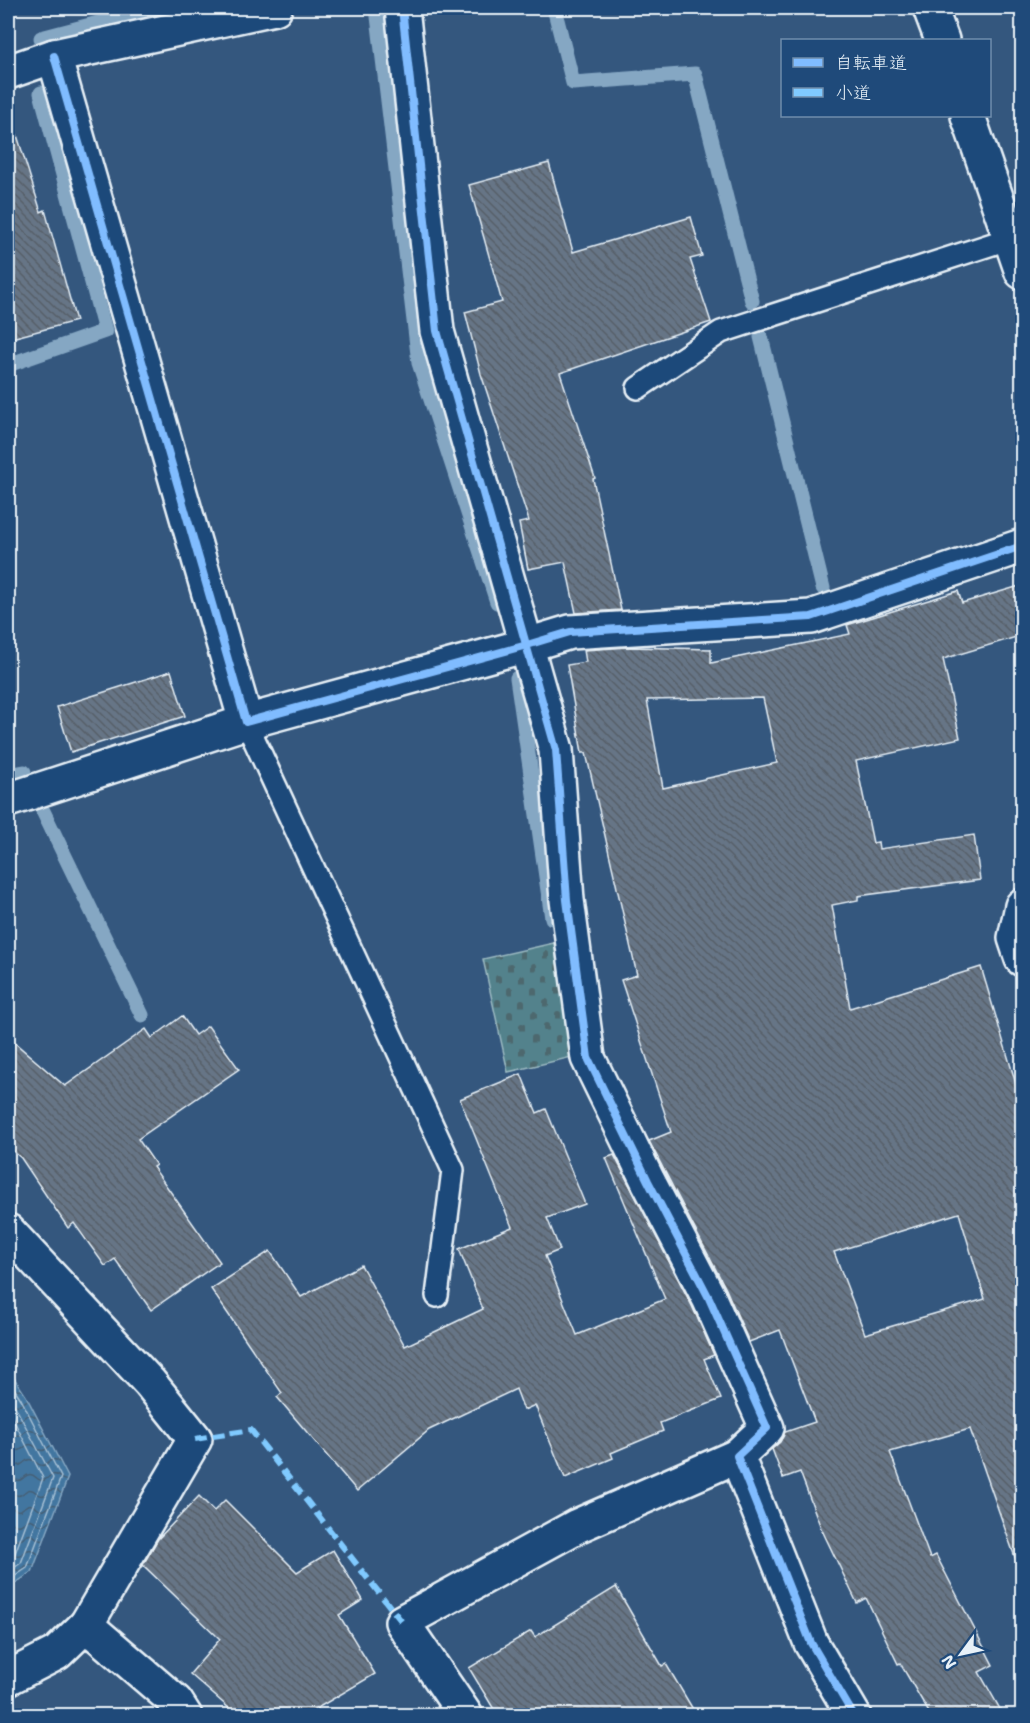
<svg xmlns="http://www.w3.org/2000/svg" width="1030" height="1723" font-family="'Shantell Sans','Klee One',sans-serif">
	<defs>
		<pattern id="cemetery-stones" width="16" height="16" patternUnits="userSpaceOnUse" patternTransform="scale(1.5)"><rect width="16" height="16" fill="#52828c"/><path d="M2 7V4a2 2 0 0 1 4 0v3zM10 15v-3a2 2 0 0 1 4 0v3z" fill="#4d686e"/></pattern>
		<pattern id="water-waves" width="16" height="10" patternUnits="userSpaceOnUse" patternTransform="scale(1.5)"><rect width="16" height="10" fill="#4376a0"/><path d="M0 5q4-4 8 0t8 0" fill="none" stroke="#445f75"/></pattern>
		<pattern id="building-back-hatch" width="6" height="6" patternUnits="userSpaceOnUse" patternTransform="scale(1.5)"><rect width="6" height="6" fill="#667586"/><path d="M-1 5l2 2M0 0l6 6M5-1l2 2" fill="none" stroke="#565e68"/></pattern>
	</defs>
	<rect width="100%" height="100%" fill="#34577e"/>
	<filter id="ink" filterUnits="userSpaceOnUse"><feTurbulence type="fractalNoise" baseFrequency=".0167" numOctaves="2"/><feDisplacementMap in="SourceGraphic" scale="12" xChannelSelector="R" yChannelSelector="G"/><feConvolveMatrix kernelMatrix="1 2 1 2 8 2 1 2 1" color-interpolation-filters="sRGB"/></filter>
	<g filter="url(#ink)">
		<polygon fill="url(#cemetery-stones)" stroke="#9dbac2" stroke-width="1.5" points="554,943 572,1057 508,1072 483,959"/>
		<polygon fill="url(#water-waves)" stroke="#85a7c3" stroke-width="1.5" points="8,1369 26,1396 68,1477 32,1572 8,1588"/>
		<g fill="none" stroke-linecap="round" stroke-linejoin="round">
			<g stroke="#a6c0d5" stroke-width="1.5">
				<polyline points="8,1379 21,1399 61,1477 27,1568 8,1581"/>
				<polyline points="8,1393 53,1478 21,1563 8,1572"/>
				<polyline points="8,1409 43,1478 14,1556 8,1561"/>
			</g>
			<g stroke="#85a7c3" stroke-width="15">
				<polyline points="377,8 419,363 497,602"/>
				<polyline points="554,8 573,83 695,74 752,301"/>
				<polyline points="41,38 155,8"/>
				<polyline points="761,337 823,588"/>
				<polyline points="8,365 105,331 41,93"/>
				<polyline points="517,678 552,918"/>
				<polyline points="8,775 24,772"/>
				<polyline points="43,811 142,1015"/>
			</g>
		</g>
		<g fill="url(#building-back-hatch)" stroke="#e8f1f8" stroke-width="1.5" fill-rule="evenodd">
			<polygon points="17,135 41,212 45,210 76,321 8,339 8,136"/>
			<polygon points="549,163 573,252 691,217 702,256 690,259 711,322 560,373 595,478 593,479 621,610 576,613 565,562 528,569 519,523 529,521 481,374 465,312 502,302 469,185"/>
			<path d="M 1023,585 L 1023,635 L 943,659 L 960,738 L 856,761 L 873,843 L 878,842 L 879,849 L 974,835 L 980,880 L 858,896 L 858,900 L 832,905 L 850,1008 L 981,967 L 1023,1107 L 1023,1562 L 1017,1563 L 970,1429 L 890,1452 L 930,1558 L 936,1555 L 993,1665 L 979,1672 L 1004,1716 L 931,1716 L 900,1663 L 898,1664 L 866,1598 L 857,1603 L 821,1528 L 800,1472 L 783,1478 L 772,1449 L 780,1442 L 785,1432 L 815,1422 L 780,1330 L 749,1342 L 726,1289 L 649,1141 L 671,1132 L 621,980 L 637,975 L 586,753 L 582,753 L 567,665 L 586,662 L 584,650 L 628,647 L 711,649 L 711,663 L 850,634 L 847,625 L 958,591 L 962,603 ZM 763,698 L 777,763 L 663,788 L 647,700 ZM 959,1213 L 985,1299 L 865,1334 L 834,1252 Z"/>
			<polygon points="171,671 185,716 71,752 57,707"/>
			<polygon points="182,1016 195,1035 208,1026 239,1069 138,1139 156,1165 153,1167 220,1262 151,1310 115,1259 105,1266 74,1223 68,1228 21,1158 8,1147 8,1037 65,1086 146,1029 152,1038"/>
			<polygon points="521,1074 537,1113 546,1109 585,1204 547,1218 560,1250 545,1256 577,1335 665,1299 606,1158 614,1155 692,1306 714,1355 704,1359 721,1399 660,1423 663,1431 611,1453 613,1458 565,1478 535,1405 524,1410 516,1389 429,1430 357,1491 277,1397 282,1393 211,1289 270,1251 301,1297 361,1265 405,1346 483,1309 459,1249 512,1227 460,1099"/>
			<polygon points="199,1496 214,1511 225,1500 297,1572 333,1550 363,1600 339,1615 375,1674 304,1716 238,1716 190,1674 220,1639 143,1565 158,1539"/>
			<polygon points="616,1587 662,1666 666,1664 697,1716 498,1716 469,1668 531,1631 535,1637"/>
		</g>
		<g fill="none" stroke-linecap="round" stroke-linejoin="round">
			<g stroke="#e8f1f8" stroke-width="26">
				<g id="service">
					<polyline points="638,388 721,332 1011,238"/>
					<polyline points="246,722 453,1170 437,1296"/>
				</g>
			</g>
			<g stroke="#e8f1f8" stroke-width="38">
				<g id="minor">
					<polyline points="402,8 437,331 556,750 567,900 588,1058 648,1181 709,1298 767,1428 737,1456 811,1643 854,1716"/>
					<polyline points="930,8 942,40"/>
					<polyline points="54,56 246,722 527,645 570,632 811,617 1022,546"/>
					<polyline points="8,72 54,56 275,8"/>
					<polyline points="968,116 1022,272"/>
					<polyline points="8,800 246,722"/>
					<polyline points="1022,906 1015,938 1022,959"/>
					<polyline points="8,1231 150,1383 195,1439 86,1625 176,1702 185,1716"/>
					<polyline points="8,1678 57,1653 86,1625"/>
					<polyline points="466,1716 402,1622 577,1526 737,1456"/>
				</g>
			</g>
			<use href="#service" stroke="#1f4a7a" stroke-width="21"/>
			<use href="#minor" stroke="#1f4a7a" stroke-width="33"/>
			<polyline stroke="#80caff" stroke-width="6" stroke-dasharray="12 6" stroke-linecap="butt" points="195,1439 251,1430 402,1622"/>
			<g stroke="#1f4a7a" stroke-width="11">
				<g id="cycleway">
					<polyline points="402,8 437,331 556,750 567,900 588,1058 648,1181 709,1298 767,1428 737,1456 811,1643 854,1716"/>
					<polyline points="54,56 246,722 527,645 570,632 811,617 1022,546"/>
				</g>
			</g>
			<use href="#cycleway" stroke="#80bcff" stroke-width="8"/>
		</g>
	</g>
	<rect width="1030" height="1723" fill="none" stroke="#1f4a7a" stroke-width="30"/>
	<rect x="15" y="15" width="1000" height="1693" fill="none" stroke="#e8f1f8" stroke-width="2" filter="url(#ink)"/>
	<rect x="781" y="39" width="210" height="78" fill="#1f4a7a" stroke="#6f8dac" stroke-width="1.5"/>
	<rect x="793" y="58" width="30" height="9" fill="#80bcff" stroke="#6f8dac" stroke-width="1.5"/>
	<text x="835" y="69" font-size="18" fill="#e8f1f8">自転車道</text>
	<rect x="793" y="88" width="30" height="9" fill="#80caff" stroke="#6f8dac" stroke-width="1.5"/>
	<text x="835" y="99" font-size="18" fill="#e8f1f8">小道</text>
	<g transform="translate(961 1654) rotate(237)" stroke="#1f4a7a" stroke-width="4.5" paint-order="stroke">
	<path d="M0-4.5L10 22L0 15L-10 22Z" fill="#e8f1f8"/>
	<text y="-9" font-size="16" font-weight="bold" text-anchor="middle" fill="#e8f1f8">N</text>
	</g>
</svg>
